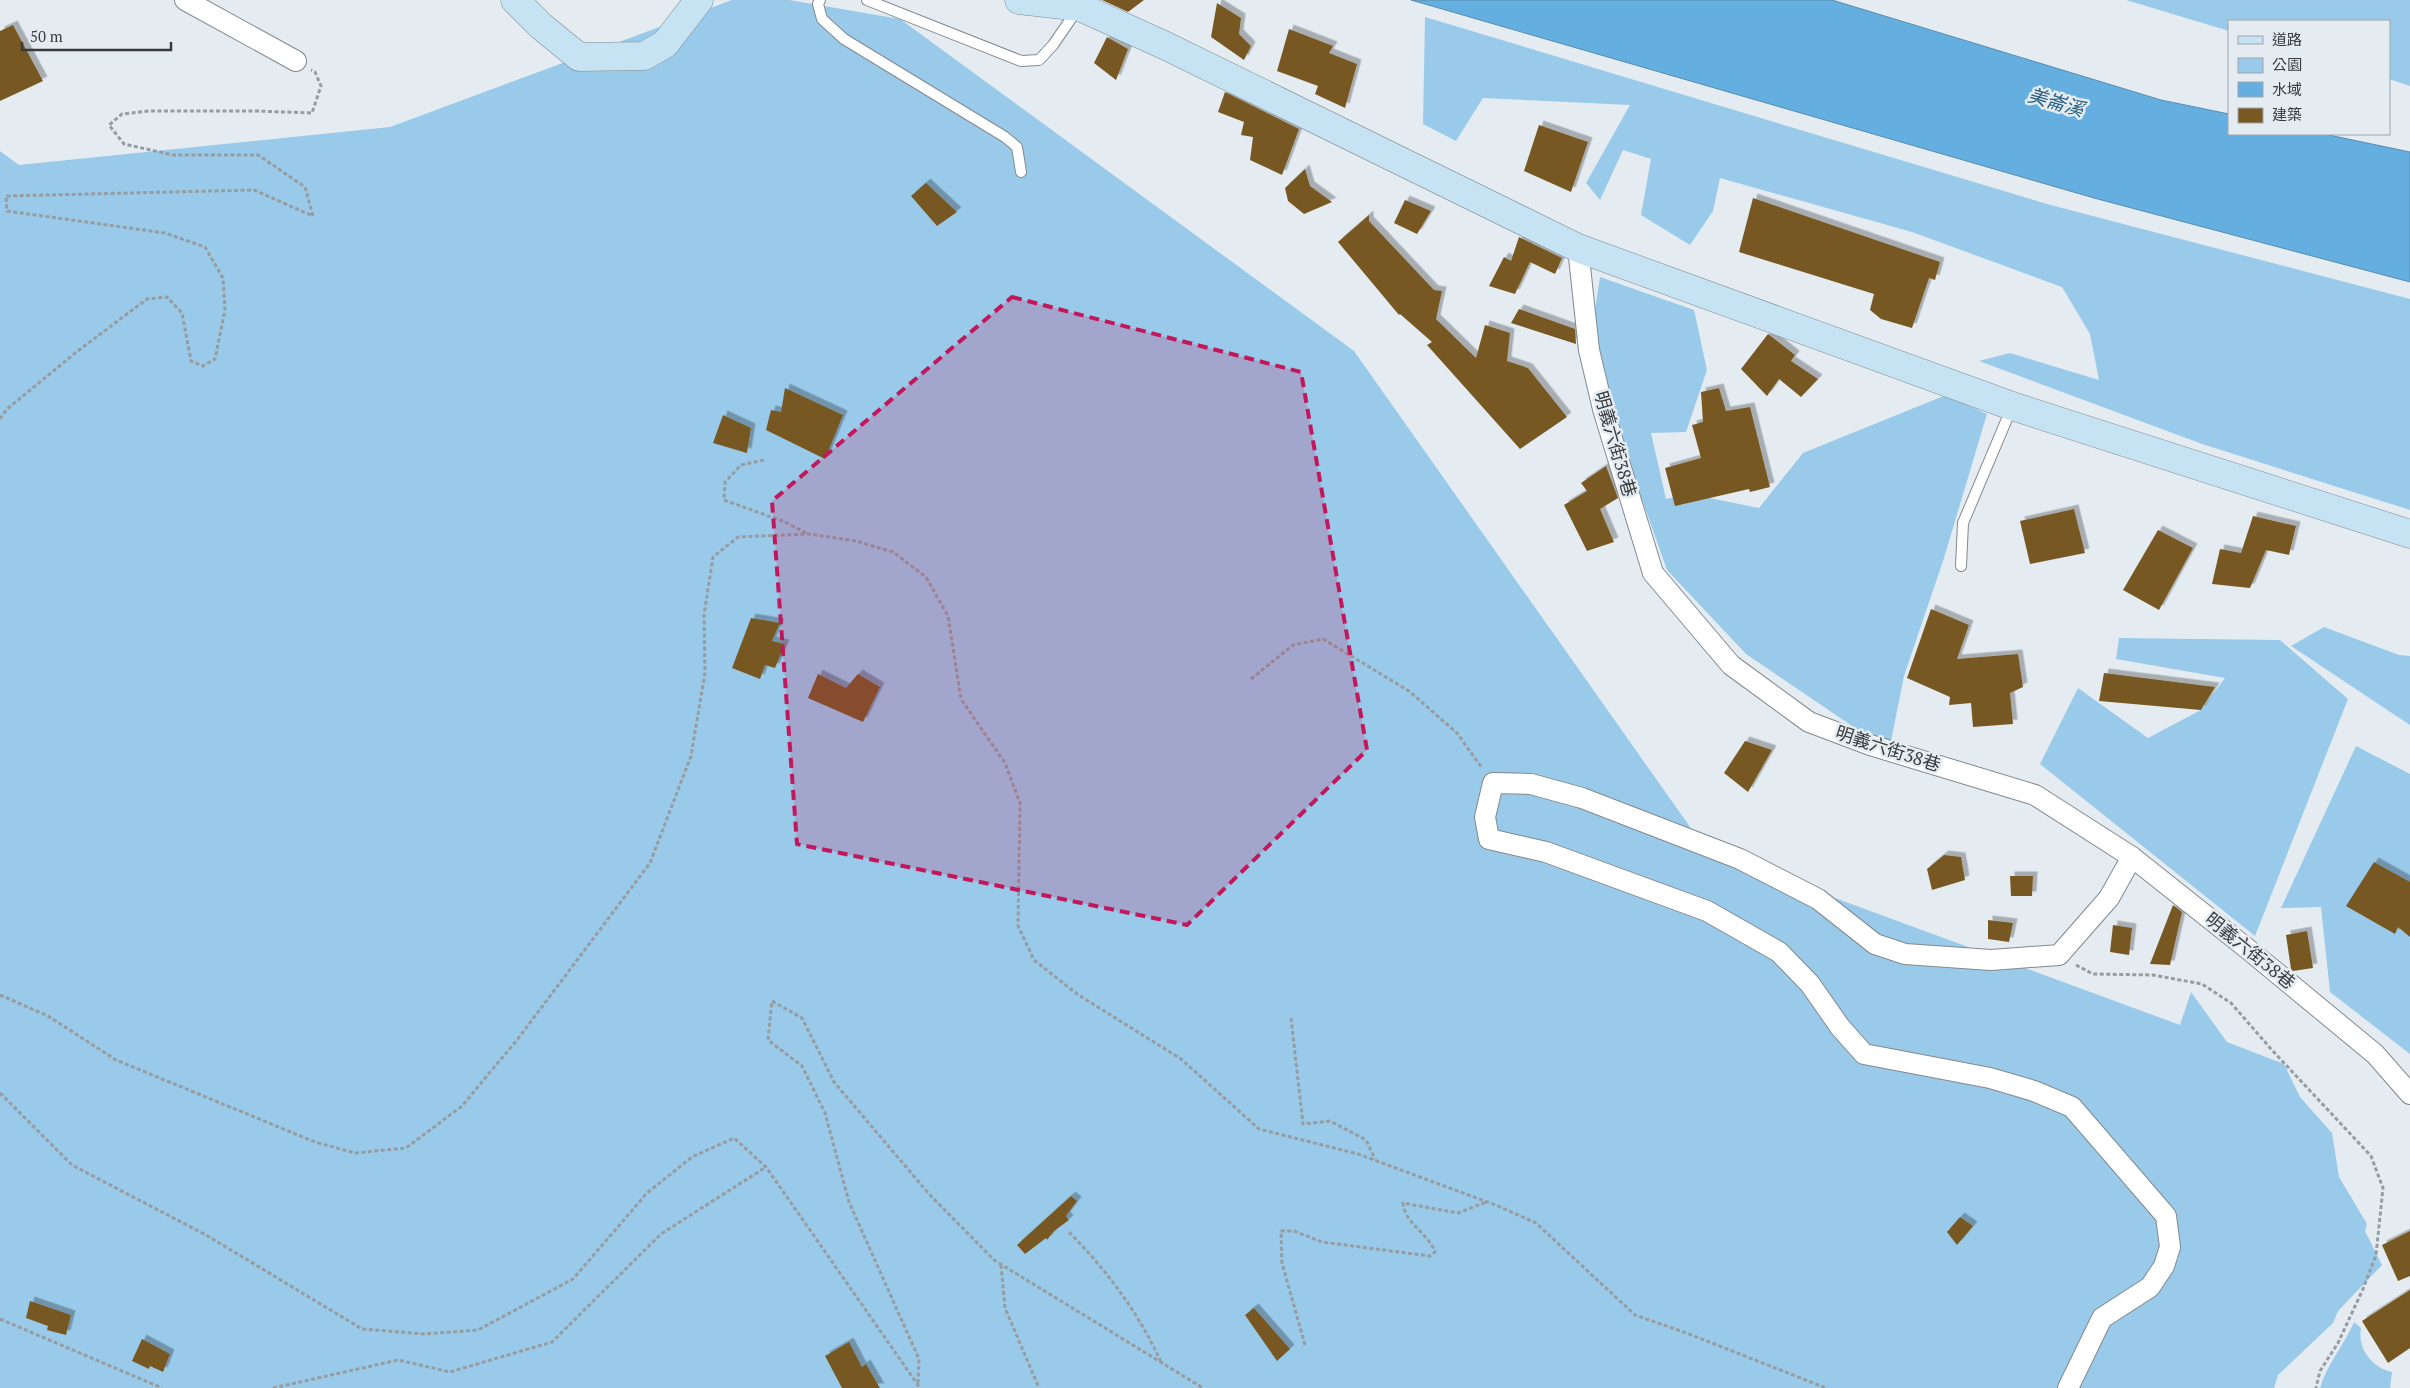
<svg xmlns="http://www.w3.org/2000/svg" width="2410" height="1388" font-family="'PT Serif','Noto Sans TC',serif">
	<defs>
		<filter id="shadow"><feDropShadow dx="4.5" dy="-4.5" stdDeviation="0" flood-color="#0004"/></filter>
	</defs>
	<rect width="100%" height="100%" fill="#e4ecf2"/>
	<g fill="#9acaea">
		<polygon points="732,0 789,0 900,19 1354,351 1707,851 2180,1025 2191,992 2227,1042 2284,1064 2300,1097 2332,1133 2339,1177 2367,1224 2365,1231 2382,1265 2338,1311 2333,1323 2278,1375 2274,1388 0,1388 0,151 19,165 390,127"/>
		<polygon points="2126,0 2410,0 2410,86 2389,79 2389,21 2229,21 2229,31"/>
		<polygon points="1425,17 2047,204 2410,299 2410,510 2202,444 1979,361 2010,353 2099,380 2090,334 2062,287 1912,232 1720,178 1713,211 1690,245 1641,215 1651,159 1623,150 1600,200 1586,183 1630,105 1483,98 1456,141 1423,124"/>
		<polygon points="1600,277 1694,310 1707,370 1686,432 1651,433 1666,499 1690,494 1759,508 1803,453 1946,395 1987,414 1944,558 1904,676 1889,751 1746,654 1667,570 1589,350"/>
		<polygon points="2324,627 2399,655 2410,656 2410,725 2291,646"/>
		<polygon points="2119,638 2280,640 2348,699 2255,936 2040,764 2078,688 2148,738 2201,710 2225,678 2116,659"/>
		<polygon points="2356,746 2410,774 2410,1054 2330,992 2321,907 2281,908"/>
		<path d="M 2354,1322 L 2361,1328 C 2357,1348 2372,1368 2392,1372 L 2390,1388 L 2320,1388 C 2327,1364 2344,1345 2354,1322 Z"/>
	</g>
	<polygon fill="#64afdf" stroke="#578cae" points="1411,0 1832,0 2161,100 2229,114 2229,134 2324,134 2410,152 2410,282 2094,198"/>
	<g fill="#785922" filter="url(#shadow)">
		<polygon points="1102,0 1144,0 1128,12"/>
		<polygon points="1217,3 1241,18 1239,34 1251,46 1244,60 1211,37"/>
		<polygon points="13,25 43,81 0,101 0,31"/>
		<polygon points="1289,29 1333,46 1329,53 1357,64 1345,108 1315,94 1318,86 1277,71"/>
		<polygon points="1107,37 1128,49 1116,80 1094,63"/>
		<polygon points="1225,92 1299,129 1282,175 1250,160 1253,137 1241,135 1244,122 1218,112"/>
		<polygon points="1539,125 1588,142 1571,192 1524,171"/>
		<polygon points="1305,169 1310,186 1332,202 1304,214 1288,201 1285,188"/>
		<polygon points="926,183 957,212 937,226 911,196"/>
		<polygon points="1753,198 1940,262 1935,280 1929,278 1912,328 1881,319 1870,310 1874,294 1739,252"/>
		<polygon points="1405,200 1431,211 1417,234 1394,223"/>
		<polygon points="1369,215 1369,221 1434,290 1442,291 1436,319 1476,358 1485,325 1510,333 1507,361 1528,368 1567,417 1520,449 1427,345 1432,342 1400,314 1399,315 1338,242"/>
		<polygon points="1519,237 1562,258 1555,274 1530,262 1515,294 1489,286 1504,257 1511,261"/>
		<polygon points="1519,309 1575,329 1576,344 1511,323"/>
		<polygon points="1768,334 1795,355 1791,361 1818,379 1801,397 1779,379 1767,396 1741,369"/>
		<polygon points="785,388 843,415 825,459 766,430 771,410 781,412"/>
		<polygon points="1719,388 1726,411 1750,407 1770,487 1750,492 1749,489 1675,506 1665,468 1701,458 1692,425 1703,422 1701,392"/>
		<polygon points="723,415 751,428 747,453 713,443"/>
		<polygon points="1606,466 1618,498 1600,509 1614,542 1587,551 1564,505 1587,491 1581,483"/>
		<polygon points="2074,509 2085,553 2030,564 2020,521"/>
		<polygon points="2253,516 2296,526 2289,555 2266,550 2250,588 2212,584 2220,549 2241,553"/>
		<polygon points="2158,530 2193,548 2159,610 2123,590"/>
		<polygon points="1931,609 1969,625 1957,659 2018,654 2023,687 2010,693 2013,724 1973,727 1971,703 1949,705 1950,697 1907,678"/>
		<polygon points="751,618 780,623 772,641 785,644 775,668 765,665 760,679 732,668"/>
		<polygon points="2104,673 2215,687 2201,710 2099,701"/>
		<polygon points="818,674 846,688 858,674 880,687 863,722 808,698"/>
		<polygon points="1745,741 1772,750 1748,792 1724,773"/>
		<polygon points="1944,855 1961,857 1965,880 1932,890 1927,869"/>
		<polygon points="2374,862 2410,882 2410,937 2398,927 2395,934 2346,906"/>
		<polygon points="2010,876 2033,876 2032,896 2011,896"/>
		<polygon points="2173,905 2182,912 2170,965 2150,964"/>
		<polygon points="1988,920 2013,923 2009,942 1988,939"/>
		<polygon points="2113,925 2132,928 2129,955 2110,952"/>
		<polygon points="2307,931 2313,968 2293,971 2291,969 2286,935"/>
		<polygon points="1071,1196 1077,1201 1066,1216 1069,1220 1054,1231 1047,1240 1046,1238 1025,1254 1017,1245"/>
		<polygon points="1960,1217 1973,1226 1957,1245 1947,1232"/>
		<polygon points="2410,1231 2410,1276 2398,1281 2382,1245"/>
		<polygon points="2410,1290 2410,1348 2388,1363 2362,1321"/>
		<polygon points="30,1301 71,1315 66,1335 47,1330 48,1326 26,1318"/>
		<polygon points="1254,1308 1290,1349 1277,1361 1245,1315"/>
		<polygon points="142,1339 170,1354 163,1372 150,1366 149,1369 132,1361"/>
		<polygon points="849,1342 862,1367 866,1364 880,1388 842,1388 825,1356"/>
	</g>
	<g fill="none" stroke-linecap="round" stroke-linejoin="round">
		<g stroke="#82898f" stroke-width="12">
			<g id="lane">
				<polyline points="820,0 818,4 822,19 844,39 1005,137 1017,147 1021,172"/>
				<polyline points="867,0 1021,61 1039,60 1053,45 1077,10"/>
				<polyline points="1961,566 1963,523 2012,407"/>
			</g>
		</g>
		<g stroke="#82898f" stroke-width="22">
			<g id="street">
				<polyline points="185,0 296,61"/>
				<polyline points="1578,248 1589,350 1603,409 1653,573 1731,665 1809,722 1870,745 2035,795 2132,857 2249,950 2375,1054 2410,1094"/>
				<polyline points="2068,1388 2102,1318 2150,1287 2164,1266 2170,1247 2166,1216 2072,1107 2034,1091 1990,1078 1864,1054 1840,1027 1810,984 1779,952 1707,911 1546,852 1489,839 1485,817 1493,783 1531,784 1582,798 1740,859 1818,899 1875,944 1905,954 1991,960 2059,955 2109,898 2132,857"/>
			</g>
		</g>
		<g stroke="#82898f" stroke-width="29">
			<g id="secondary">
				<polyline points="515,0 541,26 579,57 644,56 665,44 699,0"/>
				<polyline points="1019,0 1080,7 1164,45 1578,248 2012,406 2410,534"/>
			</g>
		</g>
		<g stroke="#969ca0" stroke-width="3" stroke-dasharray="4 2.5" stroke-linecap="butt">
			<polyline points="0,419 7,409 79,350 147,299 167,297 182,313 191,361 203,366 215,359 225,310 223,278 205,247 165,233 7,211 6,196 254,190 313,216 305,187 258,155 173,155 124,144 109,125 122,114 148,111 256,111 312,113 321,86 315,72 311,70"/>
			<polyline points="764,460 741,465 725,482 724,500 785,522 808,534"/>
			<polyline points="1251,679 1293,645 1323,639 1409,691 1457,733 1482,768"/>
			<polyline points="2076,965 2093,974 2153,975 2202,984 2231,1003 2271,1049 2371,1156 2383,1188 2376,1255 2363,1289 2338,1343 2320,1371 2316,1388"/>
			<polyline points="0,995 48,1016 116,1060 315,1142 355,1153 406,1148 462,1106 517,1040 650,863 691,756 705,673 704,615 713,557 738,537 809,534 856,541 893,552 926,577 948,616 961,699 1005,763 1020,803 1018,926 1034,960 1077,994 1181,1059 1259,1129 1358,1154 1498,1206 1536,1223 1635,1315 1689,1334 1826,1388"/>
			<polyline points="1291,1018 1303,1124 1330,1121 1366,1140 1375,1159"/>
			<polyline points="0,1093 72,1165 206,1235 362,1329 425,1334 478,1330 573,1279 647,1193 692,1157 734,1138 766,1167 920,1388"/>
			<path d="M 1069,1232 C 1109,1273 1138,1312 1162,1364"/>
			<polyline points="1001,1265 1005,1308 1039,1388"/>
			<polyline points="0,1319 162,1388"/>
			<path d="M 1305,1345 L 1282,1263 L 1281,1231 L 1294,1231 L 1322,1242 L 1430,1256 L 1435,1252 C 1428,1233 1405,1224 1403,1203 L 1458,1213 L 1486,1202"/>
			<polyline points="918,1383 919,1359 849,1202 825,1113 802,1066 768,1040 772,1001 802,1018 834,1082 929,1194 994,1260 1203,1388"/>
			<polyline points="273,1388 398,1360 450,1372 552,1342 661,1234 766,1167"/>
		</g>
		<use href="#lane" stroke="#fff" stroke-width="10"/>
		<use href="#street" stroke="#fff" stroke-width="20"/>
		<use href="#secondary" stroke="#c6e3f4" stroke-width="28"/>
	</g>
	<path fill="#c2185b" fill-opacity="0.2" stroke="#c2185b" stroke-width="4" stroke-dasharray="10 6" stroke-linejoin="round" d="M 1012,297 L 1301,372 L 1367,750 L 1187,925 L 797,844 L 772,501 Z"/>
	<g text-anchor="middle" stroke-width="5" stroke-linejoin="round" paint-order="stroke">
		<g font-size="18" fill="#383b3d" stroke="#e4ecf2">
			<text transform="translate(1615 444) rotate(74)" y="6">明義六街38巷</text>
			<text transform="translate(1888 749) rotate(18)" y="6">明義六街38巷</text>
			<text transform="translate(2250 951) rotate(39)" y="6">明義六街38巷</text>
		</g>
		<g font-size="19" font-style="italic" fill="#255c7e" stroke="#e4ecf2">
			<text transform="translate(2056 102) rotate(16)" y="7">美崙溪</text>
		</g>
	</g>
	<rect x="2228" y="20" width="162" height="115" fill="#e4ecf2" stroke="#9fa5aa"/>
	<rect x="2238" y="36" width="25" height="8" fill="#c6e3f4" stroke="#9fa5aa"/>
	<text x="2272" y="45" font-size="15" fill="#383b3d">道路</text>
	<rect x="2238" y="58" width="25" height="15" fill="#9acaea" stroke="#9fa5aa"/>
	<text x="2272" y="70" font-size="15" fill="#383b3d">公園</text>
	<rect x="2238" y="82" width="25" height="15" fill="#64afdf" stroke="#9fa5aa"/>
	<text x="2272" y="95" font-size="15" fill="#383b3d">水域</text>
	<rect x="2238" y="108" width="25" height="15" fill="#785922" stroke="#9fa5aa"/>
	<text x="2272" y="120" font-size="15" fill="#383b3d">建築</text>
	<path d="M22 42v8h149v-8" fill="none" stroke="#383b3d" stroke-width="2.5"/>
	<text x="30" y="42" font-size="15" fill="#383b3d" stroke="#e4ecf2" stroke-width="4" paint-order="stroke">50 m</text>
</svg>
